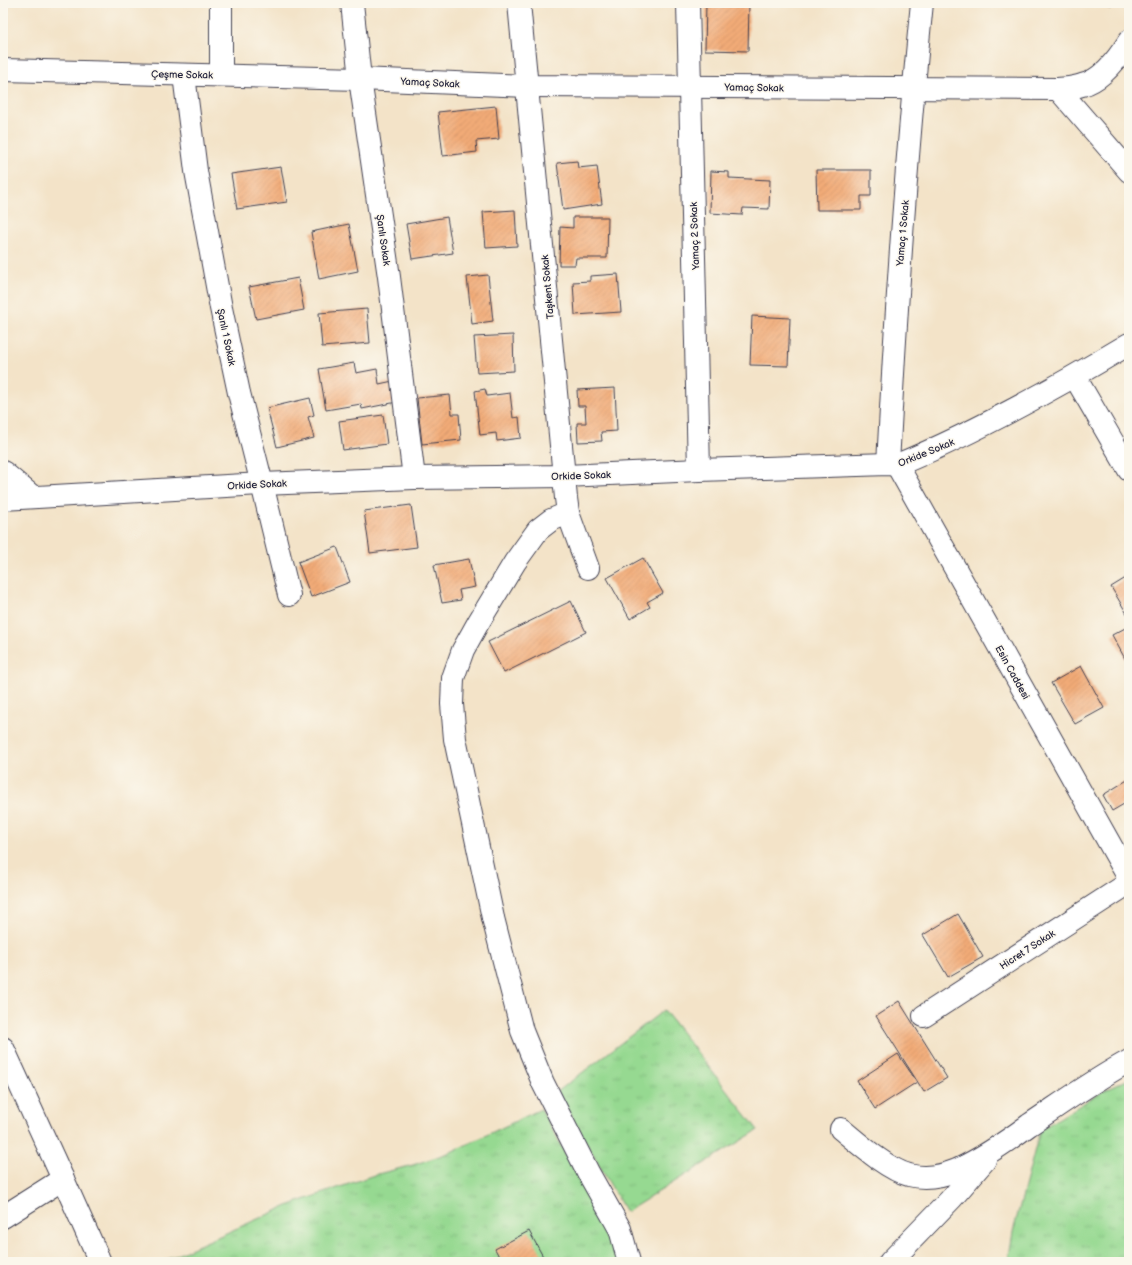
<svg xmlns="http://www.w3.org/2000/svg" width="1132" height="1265" font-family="'Balsamiq Sans',sans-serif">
	<defs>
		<pattern id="grass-tufts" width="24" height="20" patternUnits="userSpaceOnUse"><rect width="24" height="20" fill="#96d991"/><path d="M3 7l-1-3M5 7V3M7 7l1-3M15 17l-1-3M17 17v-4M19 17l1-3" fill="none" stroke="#81ba7e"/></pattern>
		<pattern id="building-hatch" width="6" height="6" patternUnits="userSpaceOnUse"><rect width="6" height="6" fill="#f2ab77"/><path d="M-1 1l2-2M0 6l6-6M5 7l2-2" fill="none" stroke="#cf9368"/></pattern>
	</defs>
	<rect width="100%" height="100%" fill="#fbf7ec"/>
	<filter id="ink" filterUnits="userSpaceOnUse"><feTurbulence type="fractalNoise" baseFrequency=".025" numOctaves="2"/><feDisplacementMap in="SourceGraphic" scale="8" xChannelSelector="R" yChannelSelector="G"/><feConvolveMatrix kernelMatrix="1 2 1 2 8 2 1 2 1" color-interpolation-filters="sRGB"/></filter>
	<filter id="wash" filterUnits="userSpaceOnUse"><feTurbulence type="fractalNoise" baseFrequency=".012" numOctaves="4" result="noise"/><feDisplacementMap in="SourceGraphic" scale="16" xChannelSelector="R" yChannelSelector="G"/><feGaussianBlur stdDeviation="0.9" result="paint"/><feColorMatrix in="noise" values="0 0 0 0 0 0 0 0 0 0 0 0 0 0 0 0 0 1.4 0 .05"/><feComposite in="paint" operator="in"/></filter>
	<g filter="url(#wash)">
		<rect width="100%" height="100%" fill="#f3e3c8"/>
		<g fill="url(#grass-tufts)" stroke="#5c7e66">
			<polygon points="664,1010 758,1130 626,1212 557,1092"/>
			<polygon points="1129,1079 1129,1262 1008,1262 1013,1232 1040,1130 1103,1091"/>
			<polygon points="541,1109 603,1223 619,1262 161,1262 287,1206 374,1175 413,1165 451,1152"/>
		</g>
		<g id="blocks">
			<g fill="url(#building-hatch)">
				<polygon points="706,3 749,3 748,51 705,50"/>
				<polygon points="1097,3 1117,3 1117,5 1097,4"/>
				<polygon points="496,106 499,139 476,141 477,152 443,156 438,112"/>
				<polygon points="577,161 578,168 597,166 602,204 563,210 557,163"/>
				<polygon points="281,167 287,202 237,209 231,174"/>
				<polygon points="816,170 871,170 871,196 861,196 861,210 817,210"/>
				<polygon points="711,171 729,172 729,178 770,180 769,209 743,208 742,215 710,213"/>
				<polygon points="515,210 517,246 486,248 483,212"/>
				<polygon points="447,217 453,253 412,259 406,224"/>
				<polygon points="573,217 608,217 607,258 576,258 575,265 559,265 560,227 573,228"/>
				<polygon points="349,224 358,271 319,279 311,232"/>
				<polygon points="618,274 621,312 575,315 573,282 590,281 590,276"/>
				<polygon points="488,275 493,321 472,324 467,277"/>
				<polygon points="298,278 304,310 256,319 249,287"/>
				<polygon points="367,309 370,343 322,347 319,313"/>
				<polygon points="752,316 790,318 788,366 750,365"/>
				<polygon points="513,335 514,371 477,373 474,337"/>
				<polygon points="354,363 356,373 377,369 379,384 393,381 397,402 362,409 361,404 326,410 319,369"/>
				<polygon points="615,388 617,431 601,432 602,441 578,442 577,423 586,423 585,406 578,406 577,390"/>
				<polygon points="485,389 487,396 510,393 513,418 519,417 521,438 497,441 496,433 480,435 475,391"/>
				<polygon points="450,395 452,414 459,414 461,440 422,444 417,398"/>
				<polygon points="310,398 314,415 308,417 314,438 277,447 267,408"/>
				<polygon points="383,415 387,444 343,450 339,421"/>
				<polygon points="411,505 417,547 370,553 364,511"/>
				<polygon points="337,547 350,582 311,597 298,562"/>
				<polygon points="643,558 663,593 647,602 650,607 630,619 607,578"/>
				<polygon points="469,559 475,587 459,590 461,600 442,603 434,565"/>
				<polygon points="1129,576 1129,617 1111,587"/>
				<polygon points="571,601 586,632 504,673 488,642"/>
				<polygon points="1129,626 1129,666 1112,635"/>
				<polygon points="1081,666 1104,708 1075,724 1051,683"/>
				<polygon points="1129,779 1129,801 1112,811 1103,795"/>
				<polygon points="958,914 983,957 948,977 923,935"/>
				<polygon points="899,1001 947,1078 924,1092 876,1016"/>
				<polygon points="898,1054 917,1082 875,1109 857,1081"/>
				<polygon points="529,1231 546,1262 502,1262 495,1249"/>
			</g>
		</g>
	</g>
	<g filter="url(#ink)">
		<use href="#blocks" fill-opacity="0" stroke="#413f50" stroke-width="1"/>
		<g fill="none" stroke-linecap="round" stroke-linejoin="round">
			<g stroke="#413f50" stroke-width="24">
				<g id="minor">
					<polyline points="221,3 221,75"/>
					<polyline points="352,3 360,79 389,277 414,478"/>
					<polyline points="519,3 566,498 568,513 588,568"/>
					<polyline points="688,3 699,470"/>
					<path d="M 3,70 L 360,79 L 528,86 L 1058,89 C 1066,88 1074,88 1082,85 C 1102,80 1119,57 1129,41"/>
					<polyline points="184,75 196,171 221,308 239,393 262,484 289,595"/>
					<polyline points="1058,89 1129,171"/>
					<polyline points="1075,377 1129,470"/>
					<path d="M 888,464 C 896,310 906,157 922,3"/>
					<polyline points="897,465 1129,878"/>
					<polyline points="3,472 33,497"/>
					<path d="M 3,499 L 262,484 L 414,478 L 565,476 L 699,470 L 888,464 L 897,465 C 977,432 1054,389 1129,344"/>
					<polyline points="568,513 551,520 538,530 515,562 478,623 463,650 453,678 452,704 455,739 493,918 522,1031 543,1083 589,1174 620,1229 629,1262"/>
					<polyline points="924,1016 1129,883"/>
					<polyline points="3,1048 63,1179 100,1262"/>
					<path d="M 841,1129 C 858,1143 888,1170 909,1175 C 924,1179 942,1176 957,1170 C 983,1158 1006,1142 1029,1125 C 1062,1103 1094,1080 1129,1061"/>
					<polyline points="3,1217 63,1179"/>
					<polyline points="890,1262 952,1198 985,1160"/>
				</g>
			</g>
			<use href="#minor" stroke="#fff" stroke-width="22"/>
		</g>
	</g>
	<g text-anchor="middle" stroke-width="3" stroke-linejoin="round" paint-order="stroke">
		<g font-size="10" fill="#22223b" stroke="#fbf7ec">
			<text transform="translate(182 74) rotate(1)" y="4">Çeşme Sokak</text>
			<text transform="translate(430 82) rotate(3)" y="4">Yamaç Sokak</text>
			<text transform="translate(754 87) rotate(1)" y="4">Yamaç Sokak</text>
			<text transform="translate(902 233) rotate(-85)" y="4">Yamaç 1 Sokak</text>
			<text transform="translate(694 236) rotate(-92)" y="4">Yamaç 2 Sokak</text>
			<text transform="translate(384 240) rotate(82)" y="4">Şanlı Sokak</text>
			<text transform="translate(547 287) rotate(-95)" y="4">Taşkent Sokak</text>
			<text transform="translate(227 337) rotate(78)" y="4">Şanlı 1 Sokak</text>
			<text transform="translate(926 452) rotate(-22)" y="4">Orkide Sokak</text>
			<text transform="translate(581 475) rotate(-2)" y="4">Orkide Sokak</text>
			<text transform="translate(257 484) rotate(-3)" y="4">Orkide Sokak</text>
			<text transform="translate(1013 672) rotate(61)" y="4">Esin Caddesi</text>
			<text transform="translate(1027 949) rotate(-33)" y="4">Hicret 7 Sokak</text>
		</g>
	</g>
	<rect width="1132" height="1265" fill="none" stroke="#fbf7ec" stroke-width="16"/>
</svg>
